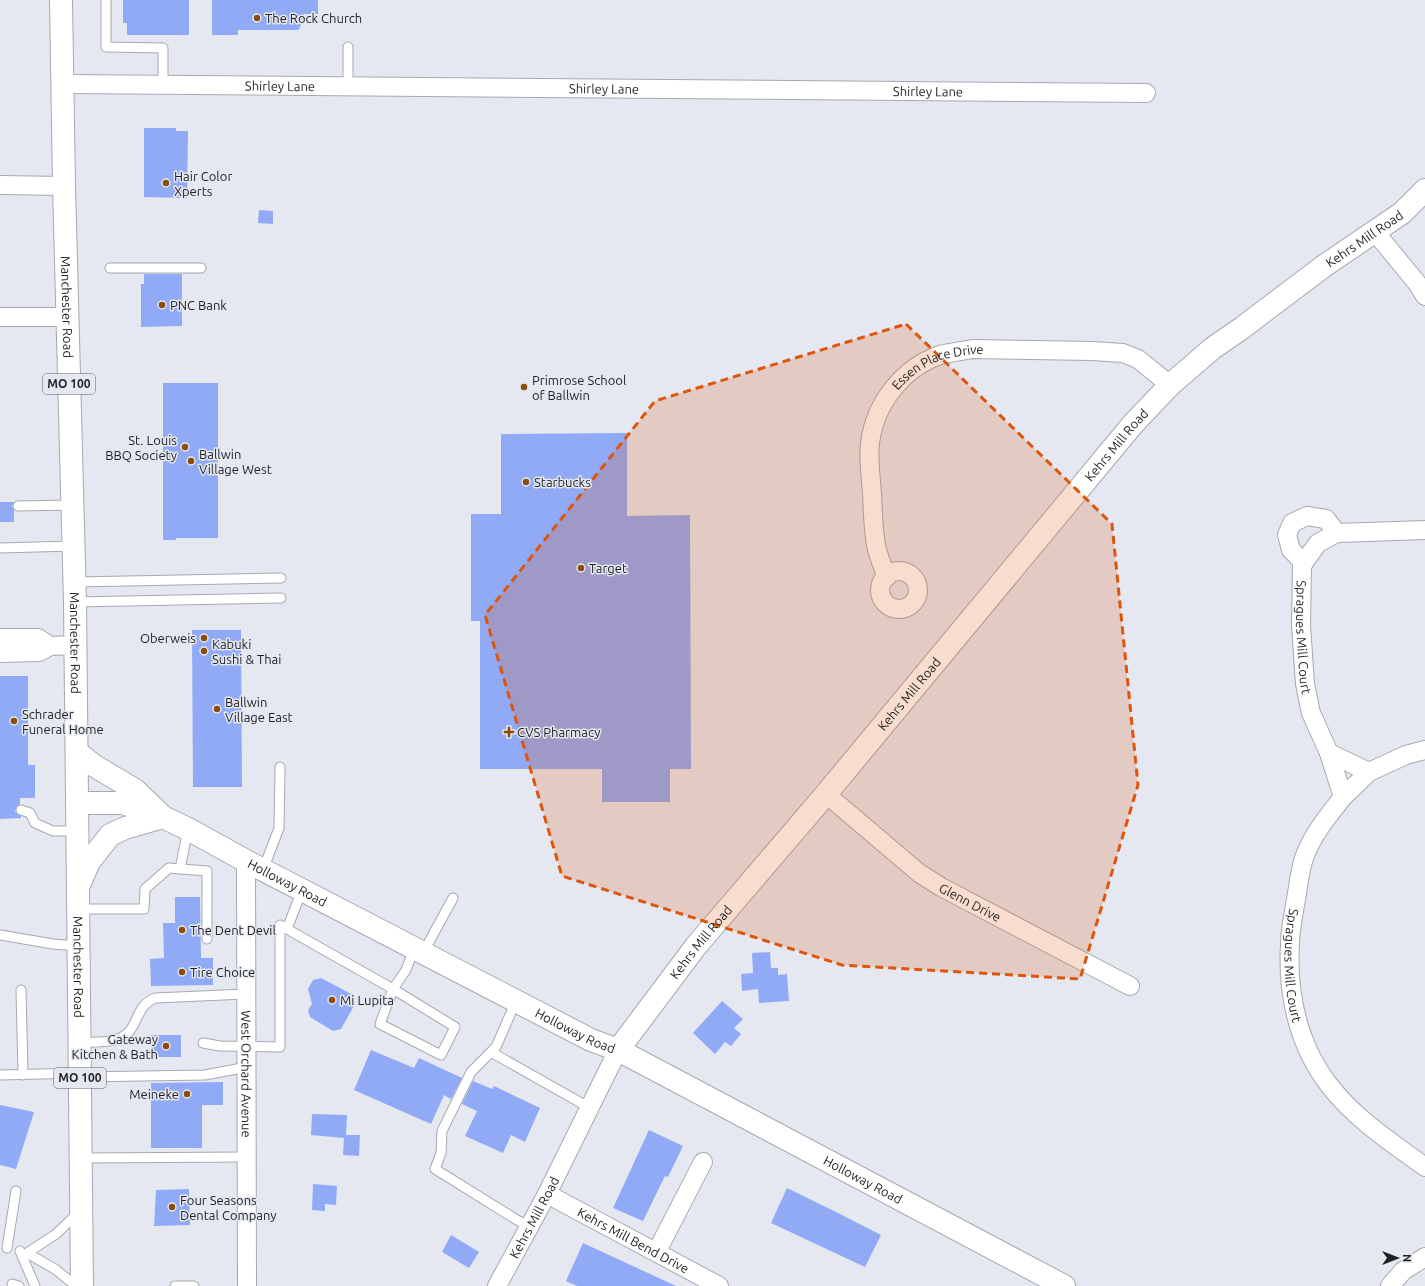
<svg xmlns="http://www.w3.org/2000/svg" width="1425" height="1286" font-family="Ubuntu,sans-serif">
	<rect width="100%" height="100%" fill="#e5e8f0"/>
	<g fill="#90aaf6">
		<polygon points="123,0 189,0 189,35 127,35 127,23 123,23"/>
		<polygon points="212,0 318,0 318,14 304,14 299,30 238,30 238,35 212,35"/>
		<polygon points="144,128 176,128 176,131 188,131 187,198 144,197"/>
		<polygon points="259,210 273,211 273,224 258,223"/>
		<polygon points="144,274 182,274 182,326 141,327 141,284 144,284"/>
		<polygon points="163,383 218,383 218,538 177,538 175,540 163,540"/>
		<polygon points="627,433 627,516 690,515 691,769 670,769 670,802 602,802 602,769 480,769 480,621 471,621 471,514 501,514 501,434"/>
		<polygon points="0,502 14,502 12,506 14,510 14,522 0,522"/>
		<polygon points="192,630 241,630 242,787 193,787"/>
		<polygon points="0,676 28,676 28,765 35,765 35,798 20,798 20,804 17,806 15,811 17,814 21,816 21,818 0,819"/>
		<polygon points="175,897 200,897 201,958 213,958 213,985 151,986 150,959 164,958 163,923 175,923"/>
		<polygon points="770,952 771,968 778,968 778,975 787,974 789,1001 759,1003 758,989 742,991 741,974 753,973 752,953"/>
		<polygon points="321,978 353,995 355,1004 341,1029 333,1031 310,1017 308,1010 312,1004 308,989 313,980"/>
		<polygon points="722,1001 743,1019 734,1028 741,1034 731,1046 725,1042 715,1054 693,1033"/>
		<rect x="151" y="1035" width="30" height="22"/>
		<polygon points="371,1050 414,1068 419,1058 462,1078 451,1099 444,1095 431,1124 354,1090"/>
		<polygon points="473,1081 492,1089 494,1086 540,1108 525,1142 511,1135 503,1153 465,1136 477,1111 462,1104"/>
		<polygon points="223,1082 223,1105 202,1105 202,1148 151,1148 151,1083"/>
		<polygon points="0,1105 34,1112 16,1169 0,1165"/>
		<polygon points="312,1114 347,1115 346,1135 360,1135 359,1156 343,1155 344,1138 311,1135"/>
		<polygon points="649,1130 683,1146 668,1177 665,1176 643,1221 613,1208"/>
		<polygon points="313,1184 337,1186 336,1205 325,1204 325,1211 312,1210"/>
		<polygon points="787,1188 838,1213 881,1235 865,1267 771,1223"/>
		<polygon points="189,1189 190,1225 154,1226 156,1190"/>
		<polygon points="451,1235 479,1252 469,1268 442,1252"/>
		<polygon points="583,1243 676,1286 577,1286 566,1281"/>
	</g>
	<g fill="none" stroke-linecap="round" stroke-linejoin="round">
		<g stroke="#a6a9b1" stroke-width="11">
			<g id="service">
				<polyline points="106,0 106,47 163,48 163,85"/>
				<polyline points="348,86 348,47"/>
				<polyline points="110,268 201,268"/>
				<polyline points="18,506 73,505"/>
				<polyline points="0,548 74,546"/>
				<polyline points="75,582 281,578"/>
				<polyline points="75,602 281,598"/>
				<polyline points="21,810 30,813 35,823 53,831 77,831"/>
				<polyline points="180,869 188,829"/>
				<polyline points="263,870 279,828 280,767"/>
				<polyline points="79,909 144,909 145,889 169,868 207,871 207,939"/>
				<polyline points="287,929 302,890"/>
				<polyline points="0,935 53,944 79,946"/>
				<polyline points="423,953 453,898"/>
				<polygon points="393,989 455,1027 441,1055 380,1024"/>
				<polyline points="21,990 23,1075"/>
				<polyline points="516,1001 496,1047 471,1072 442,1131 441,1153 435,1169 517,1220 529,1226"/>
				<path d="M 80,1042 C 98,1042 123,1045 133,1026 C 140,1013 141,1004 155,998 L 246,994"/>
				<polyline points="203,1043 220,1046 280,1047 280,925 393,989 406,970 414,949"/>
				<polyline points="491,1052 590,1108"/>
				<polyline points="0,1075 80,1073"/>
				<polyline points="80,1077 205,1075 247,1067"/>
				<polyline points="81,1158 247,1157"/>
				<polyline points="7,1248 16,1191"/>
				<polyline points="20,1251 35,1286"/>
				<polyline points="12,1284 19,1286"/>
				<polyline points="76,1286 55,1269 27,1253 56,1234 79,1212"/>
				<polyline points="175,1286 194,1286"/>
			</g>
		</g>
		<g stroke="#a6a9b1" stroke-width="20">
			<g id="minor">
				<path id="s1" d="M 62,84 L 1146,93"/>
				<polyline points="0,185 64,186"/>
				<polyline points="1375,232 1417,283 1425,296"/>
				<polyline points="0,317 68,317"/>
				<path id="s2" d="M 1425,530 L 1337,533 L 1318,543 L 1302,565 L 1301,625 L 1305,684 L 1311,713 L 1329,753 L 1343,797 C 1328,816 1312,835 1304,858 C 1299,873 1298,890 1295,905 C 1293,918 1290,931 1290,944 C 1287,994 1298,1045 1329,1085 C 1355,1119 1391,1142 1425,1167"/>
				<polyline points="1304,563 1291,550 1287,535 1292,523 1307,516 1326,519 1337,533"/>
				<circle cx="899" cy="590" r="19"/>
				<path id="s3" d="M 887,577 C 883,567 878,556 876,545 C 873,529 873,511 872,494 C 871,477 868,459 870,443 C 875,403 903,368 940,355 C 951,352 962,351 973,349 L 1092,351 L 1123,353 L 1138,359 L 1170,385"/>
				<polyline points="0,638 38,638 50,646"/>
				<polyline points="0,653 39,652 50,646 76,645"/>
				<polyline points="1329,753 1369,772"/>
				<path id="s4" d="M 826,794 L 919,873 L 941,887 L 1130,986"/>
				<polyline points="1343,797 1369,772 1406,755 1425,750"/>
				<path id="s5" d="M 246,861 L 247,1286"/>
				<path id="s6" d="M 547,1194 L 719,1286"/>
				<polyline points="657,1251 703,1162"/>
				<path id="s7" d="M 497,1286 L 547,1194 L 618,1050"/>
				<polyline points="1390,1286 1403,1271 1425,1257"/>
			</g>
		</g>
		<g stroke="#a6a9b1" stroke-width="24">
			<g id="tertiary">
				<path id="s8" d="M 78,803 L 123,803 L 163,817 L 188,829 L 246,861 L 591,1040 L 618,1050 L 641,1062 L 1064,1286"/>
				<path id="s9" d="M 618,1050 L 696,946 L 826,794 L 1133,424 L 1170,385 L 1213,348 L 1242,328 L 1324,266 L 1402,213 L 1425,190"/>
			</g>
		</g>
		<g stroke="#a6a9b1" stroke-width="24">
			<g id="trunk">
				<path id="s10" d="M 61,0 L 64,186 L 75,602 L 82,1286"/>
				<polyline points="77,752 93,765 135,790 163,817"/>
				<polyline points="80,883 89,862 110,835 125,828 163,817"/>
			</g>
		</g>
		<use href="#service" stroke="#fff" stroke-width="9"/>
		<use href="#minor" stroke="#fff" stroke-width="18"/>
		<use href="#tertiary" stroke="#fff" stroke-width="22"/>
		<use href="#trunk" stroke="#fff" stroke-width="22"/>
	</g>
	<path fill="#de560d" fill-opacity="0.2" stroke="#de560d" stroke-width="3" stroke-dasharray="8 5" stroke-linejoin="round" d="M 906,324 L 1112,524 L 1138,785 L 1080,979 L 842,965 L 562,876 L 485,615 L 655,401 Z"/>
	<g fill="#8a4d0d" stroke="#e5e8f0" stroke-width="1.5">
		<circle cx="257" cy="18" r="4"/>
		<circle cx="166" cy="183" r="4"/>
		<circle cx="162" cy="305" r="4"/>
		<circle cx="524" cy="387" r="4"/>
		<circle cx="185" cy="447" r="4"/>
		<circle cx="191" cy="461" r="4"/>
		<circle cx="526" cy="482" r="4"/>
		<circle cx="581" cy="568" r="4"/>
		<circle cx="204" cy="638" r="4"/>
		<circle cx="204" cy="651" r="4"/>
		<circle cx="217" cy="709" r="4"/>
		<circle cx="14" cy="721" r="4"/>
		<path d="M507 726h4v4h4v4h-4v4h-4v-4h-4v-4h4z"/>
		<circle cx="182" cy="930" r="4"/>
		<circle cx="182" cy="972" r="4"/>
		<circle cx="332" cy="1000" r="4"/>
		<circle cx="166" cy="1046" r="4"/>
		<circle cx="187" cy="1094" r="4"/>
		<circle cx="172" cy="1207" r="4"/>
	</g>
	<g text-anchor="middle" stroke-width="3" stroke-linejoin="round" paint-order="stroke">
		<g fill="#e5e8f0" stroke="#5a5c60" stroke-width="1">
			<rect x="43" y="374" width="52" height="20" rx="3"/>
			<rect x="54" y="1068" width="52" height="20" rx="3"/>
		</g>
		<g font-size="12" font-weight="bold" fill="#1f2022">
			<text x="69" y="388">MO 100</text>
			<text x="80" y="1082">MO 100</text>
		</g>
		<g font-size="13" fill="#1f2022" stroke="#e5e8f0" text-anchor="start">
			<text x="265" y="23">The Rock Church</text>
			<text x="174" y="181">Hair Color<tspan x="174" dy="15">Xperts</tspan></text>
			<text x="170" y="310">PNC Bank</text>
			<text x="532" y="385">Primrose School<tspan x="532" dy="15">of Ballwin</tspan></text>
			<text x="177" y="445" text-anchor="end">St. Louis<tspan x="177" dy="15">BBQ Society</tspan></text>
			<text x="199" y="459">Ballwin<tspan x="199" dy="15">Village West</tspan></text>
			<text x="534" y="487">Starbucks</text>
			<text x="589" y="573">Target</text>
			<text x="196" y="643" text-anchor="end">Oberweis</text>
			<text x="212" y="649">Kabuki<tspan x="212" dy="15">Sushi &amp; Thai</tspan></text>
			<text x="225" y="707">Ballwin<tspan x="225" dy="15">Village East</tspan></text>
			<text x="22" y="719">Schrader<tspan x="22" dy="15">Funeral Home</tspan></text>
			<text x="517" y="737">CVS Pharmacy</text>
			<text x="190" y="935">The Dent Devil</text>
			<text x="190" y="977">Tire Choice</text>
			<text x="340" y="1005">Mi Lupita</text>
			<text x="158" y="1044" text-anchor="end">Gateway<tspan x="158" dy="15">Kitchen &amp; Bath</tspan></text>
			<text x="179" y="1099" text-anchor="end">Meineke</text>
			<text x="180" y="1205">Four Seasons<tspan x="180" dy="15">Dental Company</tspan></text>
		</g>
		<g font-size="13" fill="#1f2022" stroke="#e5e8f0">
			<text dy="5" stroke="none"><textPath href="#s1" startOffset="218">Shirley Lane</textPath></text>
			<text dy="5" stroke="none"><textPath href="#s1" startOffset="542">Shirley Lane</textPath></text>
			<text dy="5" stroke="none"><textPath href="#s1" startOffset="866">Shirley Lane</textPath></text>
			<text dy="5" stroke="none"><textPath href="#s9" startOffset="1108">Kehrs Mill Road</textPath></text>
			<text dy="5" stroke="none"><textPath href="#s10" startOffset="307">Manchester Road</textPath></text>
			<text dy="5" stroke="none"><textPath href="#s3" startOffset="248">Essen Place Drive</textPath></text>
			<text dy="5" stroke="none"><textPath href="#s9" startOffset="784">Kehrs Mill Road</textPath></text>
			<text dy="5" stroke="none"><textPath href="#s2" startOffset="209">Spragues Mill Court</textPath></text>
			<text dy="5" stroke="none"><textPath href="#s10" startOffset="643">Manchester Road</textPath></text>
			<text dy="5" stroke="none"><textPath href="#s9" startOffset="460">Kehrs Mill Road</textPath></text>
			<text dy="5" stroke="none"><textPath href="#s8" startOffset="228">Holloway Road</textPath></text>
			<text dy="5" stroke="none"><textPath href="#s4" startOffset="181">Glenn Drive</textPath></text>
			<text dy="5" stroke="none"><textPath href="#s9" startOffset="136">Kehrs Mill Road</textPath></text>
			<text dy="5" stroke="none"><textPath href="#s2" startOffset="557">Spragues Mill Court</textPath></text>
			<text dy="5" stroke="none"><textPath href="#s10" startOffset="967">Manchester Road</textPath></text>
			<text dy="5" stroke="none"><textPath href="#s8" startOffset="552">Holloway Road</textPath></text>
			<text dy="5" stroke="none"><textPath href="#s5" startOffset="213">West Orchard Avenue</textPath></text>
			<text dy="5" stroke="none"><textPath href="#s8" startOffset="876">Holloway Road</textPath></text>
			<text dy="5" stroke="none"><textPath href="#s7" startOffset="78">Kehrs Mill Road</textPath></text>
			<text dy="5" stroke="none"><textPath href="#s6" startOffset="98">Kehrs Mill Bend Drive</textPath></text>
		</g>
	</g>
	<g transform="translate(1397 1258) rotate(90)" stroke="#e5e8f0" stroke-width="3" paint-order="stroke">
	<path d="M0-3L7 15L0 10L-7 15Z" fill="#1f2022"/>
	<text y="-6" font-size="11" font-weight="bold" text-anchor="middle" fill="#1f2022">N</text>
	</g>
</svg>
